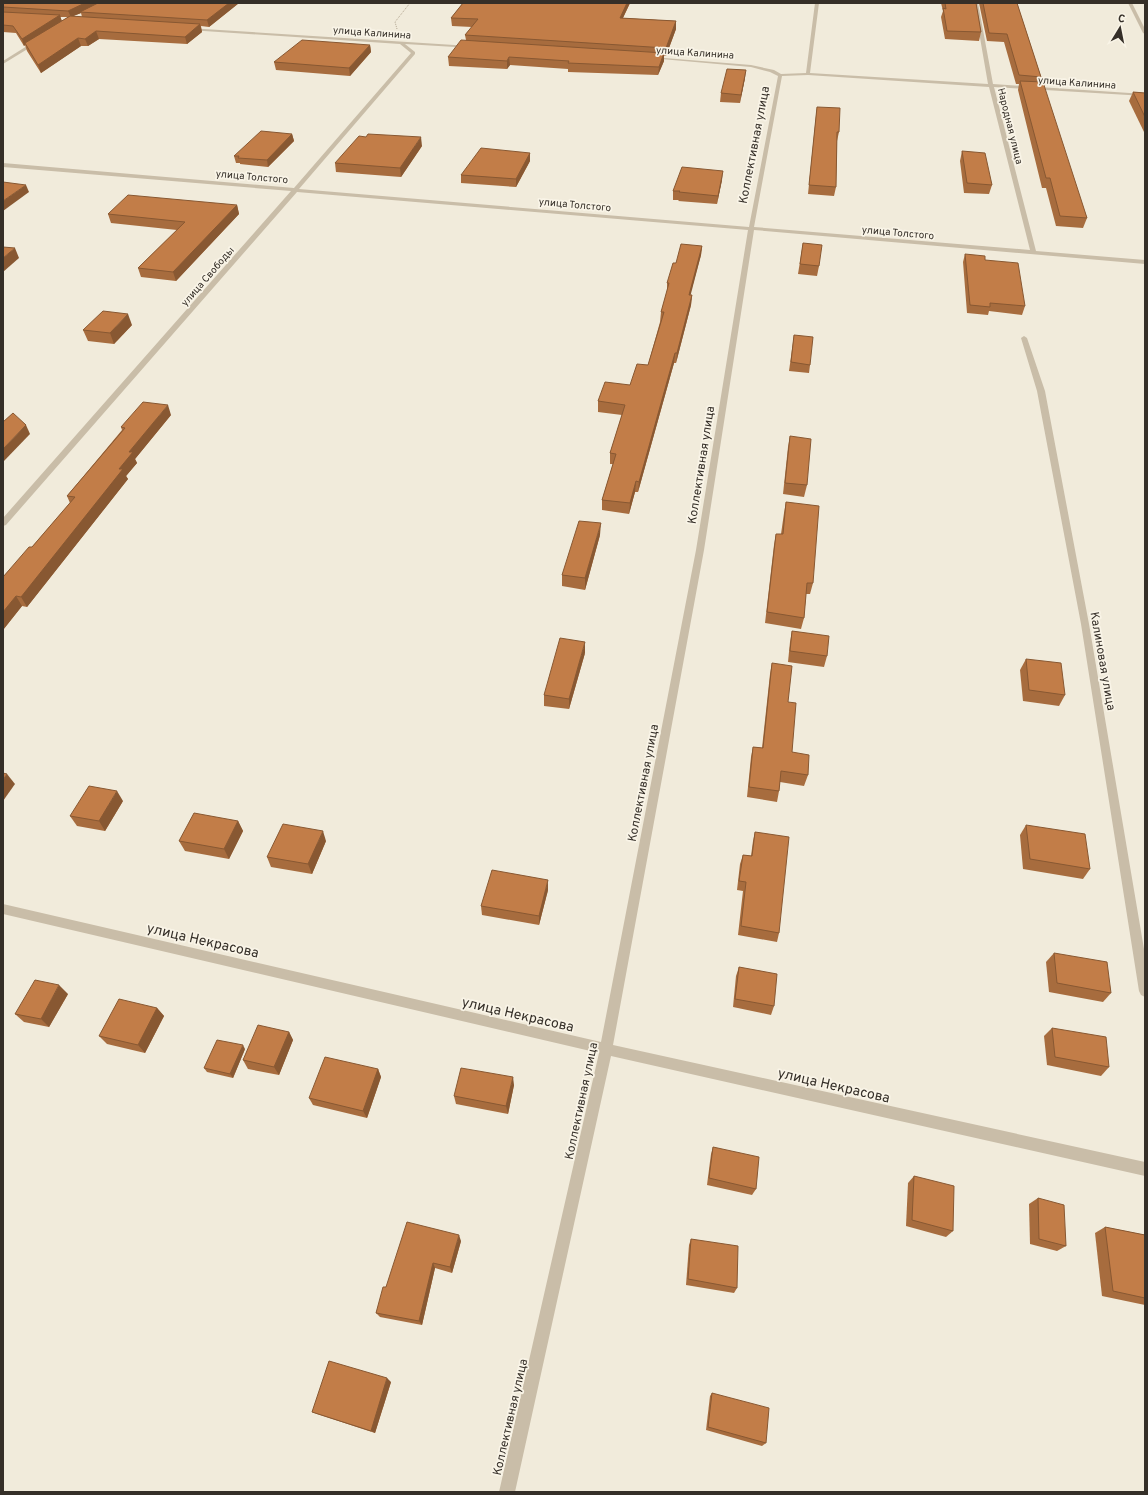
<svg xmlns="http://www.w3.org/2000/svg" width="1148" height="1495" font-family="Overpass,sans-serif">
	<rect width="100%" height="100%" fill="#f1ebdb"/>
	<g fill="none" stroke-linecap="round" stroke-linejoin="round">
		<polyline stroke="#b4a792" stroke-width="1" stroke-dasharray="1 1" stroke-linecap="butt" points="397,29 395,22 410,3"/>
		<g fill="#c9bda8" fill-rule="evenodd">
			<path d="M 815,3 L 819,3 L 810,73 L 988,84 L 974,3 L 978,3 L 993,84 L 1145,94 L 1145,96 L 994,87 L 1036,251 L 1145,260 L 1145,264 L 754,230 L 704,550 L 613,1045 L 1145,1162 L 1145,1176 L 611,1056 L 515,1492 L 499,1492 L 599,1053 L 3,914 L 3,904 L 601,1042 L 696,550 L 748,230 L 297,192 L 6,525 L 3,526 L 3,518 L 291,191 L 3,167 L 3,163 L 294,188 L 411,53 L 400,44 L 189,30 L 188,28 L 470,46 L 472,48 L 405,44 L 415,52 L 415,54 L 299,189 L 749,227 L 778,76 L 770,72 L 751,67 L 650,58 L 652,57 L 751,65 L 774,70 L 781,74 L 806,73 ZM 808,75 L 989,87 L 1030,250 L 754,227 L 782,76 Z"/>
			<polygon points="1128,3 1132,3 1145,29 1145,34 1143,33"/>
			<polygon points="35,41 39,42 3,64 3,61"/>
			<polygon points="1024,336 1027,338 1045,391 1089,624 1145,955 1145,997 1141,995 1139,991 1081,624 1037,391 1021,338"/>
		</g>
	</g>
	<g fill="#a76c3e" fill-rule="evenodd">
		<path d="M 3,3 L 239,3 L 209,27 L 201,26 L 202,32 L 187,44 L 99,39 L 88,46 L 81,46 L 41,73 L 27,51 L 25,45 L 24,46 L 16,33 L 3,32 ZM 81,13 L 82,17 L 73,16 ZM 60,17 L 68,17 L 62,21 Z"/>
		<polygon points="463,3 630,3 623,18 676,21 676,29 666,56 664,56 664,61 658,75 568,72 568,69 510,65 507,69 449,66 448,57 466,40 465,35 472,27 452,26 451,18"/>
		<polygon points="941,3 976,3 981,32 979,41 945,39 941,17 943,11"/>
		<polygon points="979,3 1017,3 1041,77 1040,82 1087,218 1083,228 1056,226 1046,188 1042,188 1018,90 1019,84 1016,84 1004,42 987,41"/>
		<polygon points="370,45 371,52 350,76 276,70 274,62"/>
		<polygon points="745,78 740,103 720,102 721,93"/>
		<polygon points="1133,92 1145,93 1145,134 1129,101"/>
		<polygon points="817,107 839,132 837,141 836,187 834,196 808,194 816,115"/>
		<polygon points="292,134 294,141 268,167 240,164 240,163 236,163 234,156"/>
		<polygon points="422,146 401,177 336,172 335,163"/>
		<polygon points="962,151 992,185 989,194 964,193 960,161"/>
		<polygon points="530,153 530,161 516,187 461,183 461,175"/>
		<polygon points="722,180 717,204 678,201 679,200 673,200 673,191"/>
		<polygon points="237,205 239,214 176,281 141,277 138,268 177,230 111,223 108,214"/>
		<polygon points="803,243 819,266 817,276 798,274"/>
		<polygon points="702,246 701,255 690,295 692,295 691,305 676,363 674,363 638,492 635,492 629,514 602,510 602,500 613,464 610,464 610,453 622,415 598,412 598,401 630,385 648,365 660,322 661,312 667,293 667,283 676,263"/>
		<polygon points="965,254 1025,306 1022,315 989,311 988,315 967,313 963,262"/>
		<polygon points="132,325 114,344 88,341 83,330"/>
		<polygon points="794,335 810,365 809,373 789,371"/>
		<polygon points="171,415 135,459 137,463 126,476 128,479 27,607 22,606 3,630 3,577 32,547 70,503 67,496 122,430 121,427"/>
		<polygon points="790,436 807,485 804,497 783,494 788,447"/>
		<polygon points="786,502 813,583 810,594 806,594 804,618 801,629 765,623 774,545 776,534 781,534 784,513"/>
		<polygon points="600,535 585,590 562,586 562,575"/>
		<polygon points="792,631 827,656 824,667 788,662 790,642"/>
		<polygon points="585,653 569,709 544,706 544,695"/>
		<polygon points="1026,659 1065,695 1059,706 1023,701 1020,670"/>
		<polygon points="772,663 788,702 792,752 808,775 804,786 780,782 779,791 777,802 747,797 751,757 753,747 762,748 770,674"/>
		<polygon points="123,801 105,831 77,826 70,816"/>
		<polygon points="238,821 243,831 229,859 185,851 179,841"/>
		<polygon points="1026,825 1090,869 1083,879 1023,869 1020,835"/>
		<polygon points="755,832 779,933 777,942 738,935 743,891 737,890 740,864 743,855 751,856 753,841"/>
		<polygon points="326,841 312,874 271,867 267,857"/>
		<polygon points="548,890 539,925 482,915 481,906"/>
		<polygon points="1054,953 1111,993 1103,1002 1049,992 1046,962"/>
		<polygon points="739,967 774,1006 771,1015 733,1007 736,976"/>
		<polygon points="68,994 49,1027 24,1022 15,1014"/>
		<polygon points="157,1008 164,1016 145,1053 107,1044 99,1036"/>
		<polygon points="1052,1028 1109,1067 1101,1076 1047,1065 1044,1036"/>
		<polygon points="289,1032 293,1040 279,1075 248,1069 243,1060"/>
		<polygon points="245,1049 233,1078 207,1072 204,1068"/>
		<polygon points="378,1069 381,1077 367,1118 313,1105 309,1098"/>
		<polygon points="514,1085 508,1114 456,1104 454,1096"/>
		<polygon points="713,1147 756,1189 752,1195 707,1185 711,1154"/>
		<polygon points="914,1176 953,1231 946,1237 906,1226 908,1183"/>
		<polygon points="1038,1198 1066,1246 1057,1251 1030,1244 1029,1204"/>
		<polygon points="1105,1227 1145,1235 1145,1305 1102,1296 1095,1233"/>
		<polygon points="691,1239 737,1288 734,1293 686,1285 689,1245"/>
		<polygon points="461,1241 452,1273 435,1268 422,1325 380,1317 376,1313 386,1287"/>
		<polygon points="391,1382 375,1433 317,1414 312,1412"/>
		<polygon points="712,1393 766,1443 762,1446 706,1430 710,1396"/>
	</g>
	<g fill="#885832">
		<polygon points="85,3 103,3 80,12 81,13 71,17 68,11"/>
		<polygon points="229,3 239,3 209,27 207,20"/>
		<polygon points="627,3 630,3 619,26 620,18"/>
		<polygon points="60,15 62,22 25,43 25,45 24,46 22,39"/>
		<polygon points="676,21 676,29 666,56 666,48"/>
		<polygon points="200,24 202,32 187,44 185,37"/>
		<polygon points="96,31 99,39 88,46 85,39"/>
		<polygon points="78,38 81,46 41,73 38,65"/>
		<polygon points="370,45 371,52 350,76 349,68"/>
		<polygon points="664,53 664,61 658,75 659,67"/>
		<polygon points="509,57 510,65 507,69 507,61"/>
		<polygon points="746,70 745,78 740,103 741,95"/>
		<polygon points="292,134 294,141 268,167 267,160"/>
		<polygon points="421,137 422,146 401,177 400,168"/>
		<polygon points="530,153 530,161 516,187 516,179"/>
		<polygon points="723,171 722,180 717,204 718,196"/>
		<polygon points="26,185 29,192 3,211 3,201"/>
		<polygon points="237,205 239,214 176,281 173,272"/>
		<polygon points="702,246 701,255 688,305 689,295"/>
		<polygon points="15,248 19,258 3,272 3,258"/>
		<polygon points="692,295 691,305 676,363 677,353"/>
		<polygon points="128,314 132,325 114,344 110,333"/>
		<polygon points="675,353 674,363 638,492 639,482"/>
		<polygon points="168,405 171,415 135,459 137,463 126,476 128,479 27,607 21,597 119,469 129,452"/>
		<polygon points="26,425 30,434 3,462 3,449"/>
		<polygon points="636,481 635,492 629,514 630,503"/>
		<polygon points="601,523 600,535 585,590 585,578"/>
		<polygon points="16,596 22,606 3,630 3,612"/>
		<polygon points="585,642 585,653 569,709 569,699"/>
		<polygon points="7,774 15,784 3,801 3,780"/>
		<polygon points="117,791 123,801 105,831 99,821"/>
		<polygon points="238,821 243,831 229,859 224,849"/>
		<polygon points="323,831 326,841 312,874 308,864"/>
		<polygon points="548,880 548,890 539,925 539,916"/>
		<polygon points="59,985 68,994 49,1027 41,1019"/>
		<polygon points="157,1008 164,1016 145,1053 138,1045"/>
		<polygon points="289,1032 293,1040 279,1075 274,1067"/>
		<polygon points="243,1045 245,1049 233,1078 230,1074"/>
		<polygon points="378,1069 381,1077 367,1118 363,1111"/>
		<polygon points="513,1077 514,1085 508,1114 506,1106"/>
		<polygon points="459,1235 461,1241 452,1273 450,1267"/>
		<polygon points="433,1263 435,1268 422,1325 419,1321"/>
		<polygon points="387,1378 391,1382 375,1433 371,1431"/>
	</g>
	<g fill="#c27d48" stroke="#885832">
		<polygon points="3,3 85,3 68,11 3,7"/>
		<polygon points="98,3 229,3 207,20 80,12"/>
		<polygon points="463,3 627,3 620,18 676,21 666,48 465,35 478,19 451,18"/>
		<polygon points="945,3 976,3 981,32 947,31 943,8 946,9"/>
		<polygon points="983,3 1017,3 1041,77 1019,75 1007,34 989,33"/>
		<polygon points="3,12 60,15 22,39 13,26 3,25"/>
		<polygon points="70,16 200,24 185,37 96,31 85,39 78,38 38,65 25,43"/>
		<polygon points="302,40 370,45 349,68 274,62"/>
		<polygon points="461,40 664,53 659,67 568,63 569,61 509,57 507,61 448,57"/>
		<polygon points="727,69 746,70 741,95 721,93"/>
		<polygon points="1020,81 1043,82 1087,218 1060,216 1050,178 1046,178"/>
		<polygon points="1133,92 1145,93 1145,117"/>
		<polygon points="817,107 840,108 839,132 837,132 836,187 809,185"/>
		<polygon points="261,131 292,134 267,160 238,158 239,156 234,156"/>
		<polygon points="368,134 421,137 400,168 335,163 359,136 366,137"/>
		<polygon points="481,148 530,153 516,179 461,175"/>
		<polygon points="962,151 985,153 992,185 967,183"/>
		<polygon points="682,167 723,171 718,196 679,192 680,191 673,191"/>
		<polygon points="3,182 26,185 3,201"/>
		<polygon points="128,195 237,205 173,272 138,268 185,222 108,214"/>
		<polygon points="803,243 822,245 819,266 800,264"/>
		<polygon points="681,244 702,246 689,295 692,295 677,353 675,353 639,482 636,481 630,503 602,500 616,454 610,453 625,405 598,401 605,382 630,385 637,364 648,365 664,312 661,312 669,283 667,283 673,263 676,263"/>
		<polygon points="3,247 15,248 3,258"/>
		<polygon points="965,254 985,256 985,260 1018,263 1025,306 990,303 990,307 970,305"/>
		<polygon points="103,311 128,314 110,333 83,330"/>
		<polygon points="794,335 813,337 810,365 791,362"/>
		<polygon points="143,402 168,405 129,452 133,452 119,469 123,469 21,597 16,596 3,612 3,577 29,547 32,547 75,497 67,496 125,428 121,427"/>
		<polygon points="13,413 26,425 3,449 3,422"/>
		<polygon points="790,436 811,439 807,485 785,483"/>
		<polygon points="786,502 819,506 813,583 807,583 804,618 767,612 776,534 783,534"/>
		<polygon points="579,521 601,523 585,578 562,575"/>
		<polygon points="792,631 829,636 827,656 790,651"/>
		<polygon points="560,638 585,642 569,699 544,695"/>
		<polygon points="1026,659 1061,663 1065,695 1029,690"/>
		<polygon points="772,663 792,666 788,702 796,703 792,752 809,755 808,775 781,771 779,791 749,787 753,747 763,748"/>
		<polygon points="3,773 7,774 3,780"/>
		<polygon points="89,786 117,791 99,821 70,816"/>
		<polygon points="194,813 238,821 224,849 179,841"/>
		<polygon points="283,824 323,831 308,864 267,857"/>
		<polygon points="1026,825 1085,834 1090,869 1030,859"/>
		<polygon points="755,832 789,837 779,933 741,926 746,882 739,881 743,855 752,856"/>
		<polygon points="492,870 548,880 539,916 481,906"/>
		<polygon points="1054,953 1107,962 1111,993 1057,983"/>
		<polygon points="739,967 777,974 774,1006 735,999"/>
		<polygon points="35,980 59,985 41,1019 15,1014"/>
		<polygon points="119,999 157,1008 138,1045 99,1036"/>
		<polygon points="258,1025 289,1032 274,1067 243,1060"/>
		<polygon points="1052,1028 1106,1037 1109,1067 1055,1057"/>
		<polygon points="217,1040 243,1045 230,1074 204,1068"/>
		<polygon points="325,1057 378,1069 363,1111 309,1098"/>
		<polygon points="461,1068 513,1077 506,1106 454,1096"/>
		<polygon points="713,1147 759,1157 756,1189 709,1178"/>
		<polygon points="914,1176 954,1186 953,1231 912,1220"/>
		<polygon points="1038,1198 1064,1205 1066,1246 1039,1239"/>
		<polygon points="407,1222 459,1235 450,1267 433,1263 419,1321 376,1313 383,1287 386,1287"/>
		<polygon points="1105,1227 1145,1235 1145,1298 1113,1291"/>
		<polygon points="691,1239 738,1246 737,1288 688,1279"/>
		<polygon points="329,1361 387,1378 371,1431 312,1412"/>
		<polygon points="712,1393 769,1408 766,1443 708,1427"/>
	</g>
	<g text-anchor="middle" stroke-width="3.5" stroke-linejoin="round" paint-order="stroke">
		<g font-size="10" fill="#352f28" stroke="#f9f4e7">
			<text transform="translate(372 32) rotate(4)" y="4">улица Калинина</text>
			<text transform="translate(695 52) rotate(4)" y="4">улица Калинина</text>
			<text transform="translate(1077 82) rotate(4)" y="4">улица Калинина</text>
			<text transform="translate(1011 126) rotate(76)" y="4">Народная улица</text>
			<text transform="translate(252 176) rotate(5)" y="4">улица Толстого</text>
			<text transform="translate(575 204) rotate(5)" y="4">улица Толстого</text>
			<text transform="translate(898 232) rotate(5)" y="4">улица Толстого</text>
			<text transform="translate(207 276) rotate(-49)" y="4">улица Свободы</text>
		</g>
		<g font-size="12" fill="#352f28" stroke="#f9f4e7">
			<text transform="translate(754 145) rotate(-79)" y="4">Коллективная улица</text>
			<text transform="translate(701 465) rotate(-81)" y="4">Коллективная улица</text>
			<text transform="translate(1103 661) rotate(80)" y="4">Калиновая улица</text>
			<text transform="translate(643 783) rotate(-79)" y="4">Коллективная улица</text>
			<text transform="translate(581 1101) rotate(-78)" y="4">Коллективная улица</text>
			<text transform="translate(510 1417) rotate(-77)" y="4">Коллективная улица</text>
		</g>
		<g font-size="14" fill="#352f28" stroke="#f9f4e7">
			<text transform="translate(203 940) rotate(13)" y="5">улица Некрасова</text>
			<text transform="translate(518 1014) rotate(13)" y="5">улица Некрасова</text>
			<text transform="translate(834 1085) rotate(13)" y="5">улица Некрасова</text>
		</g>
	</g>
	<rect width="1148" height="1495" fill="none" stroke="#352f28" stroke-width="8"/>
	<g transform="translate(1120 28) rotate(10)" stroke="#f9f4e7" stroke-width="3" paint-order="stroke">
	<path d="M0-3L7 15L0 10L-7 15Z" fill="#352f28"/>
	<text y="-6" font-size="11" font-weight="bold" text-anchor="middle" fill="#352f28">С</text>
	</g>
</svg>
